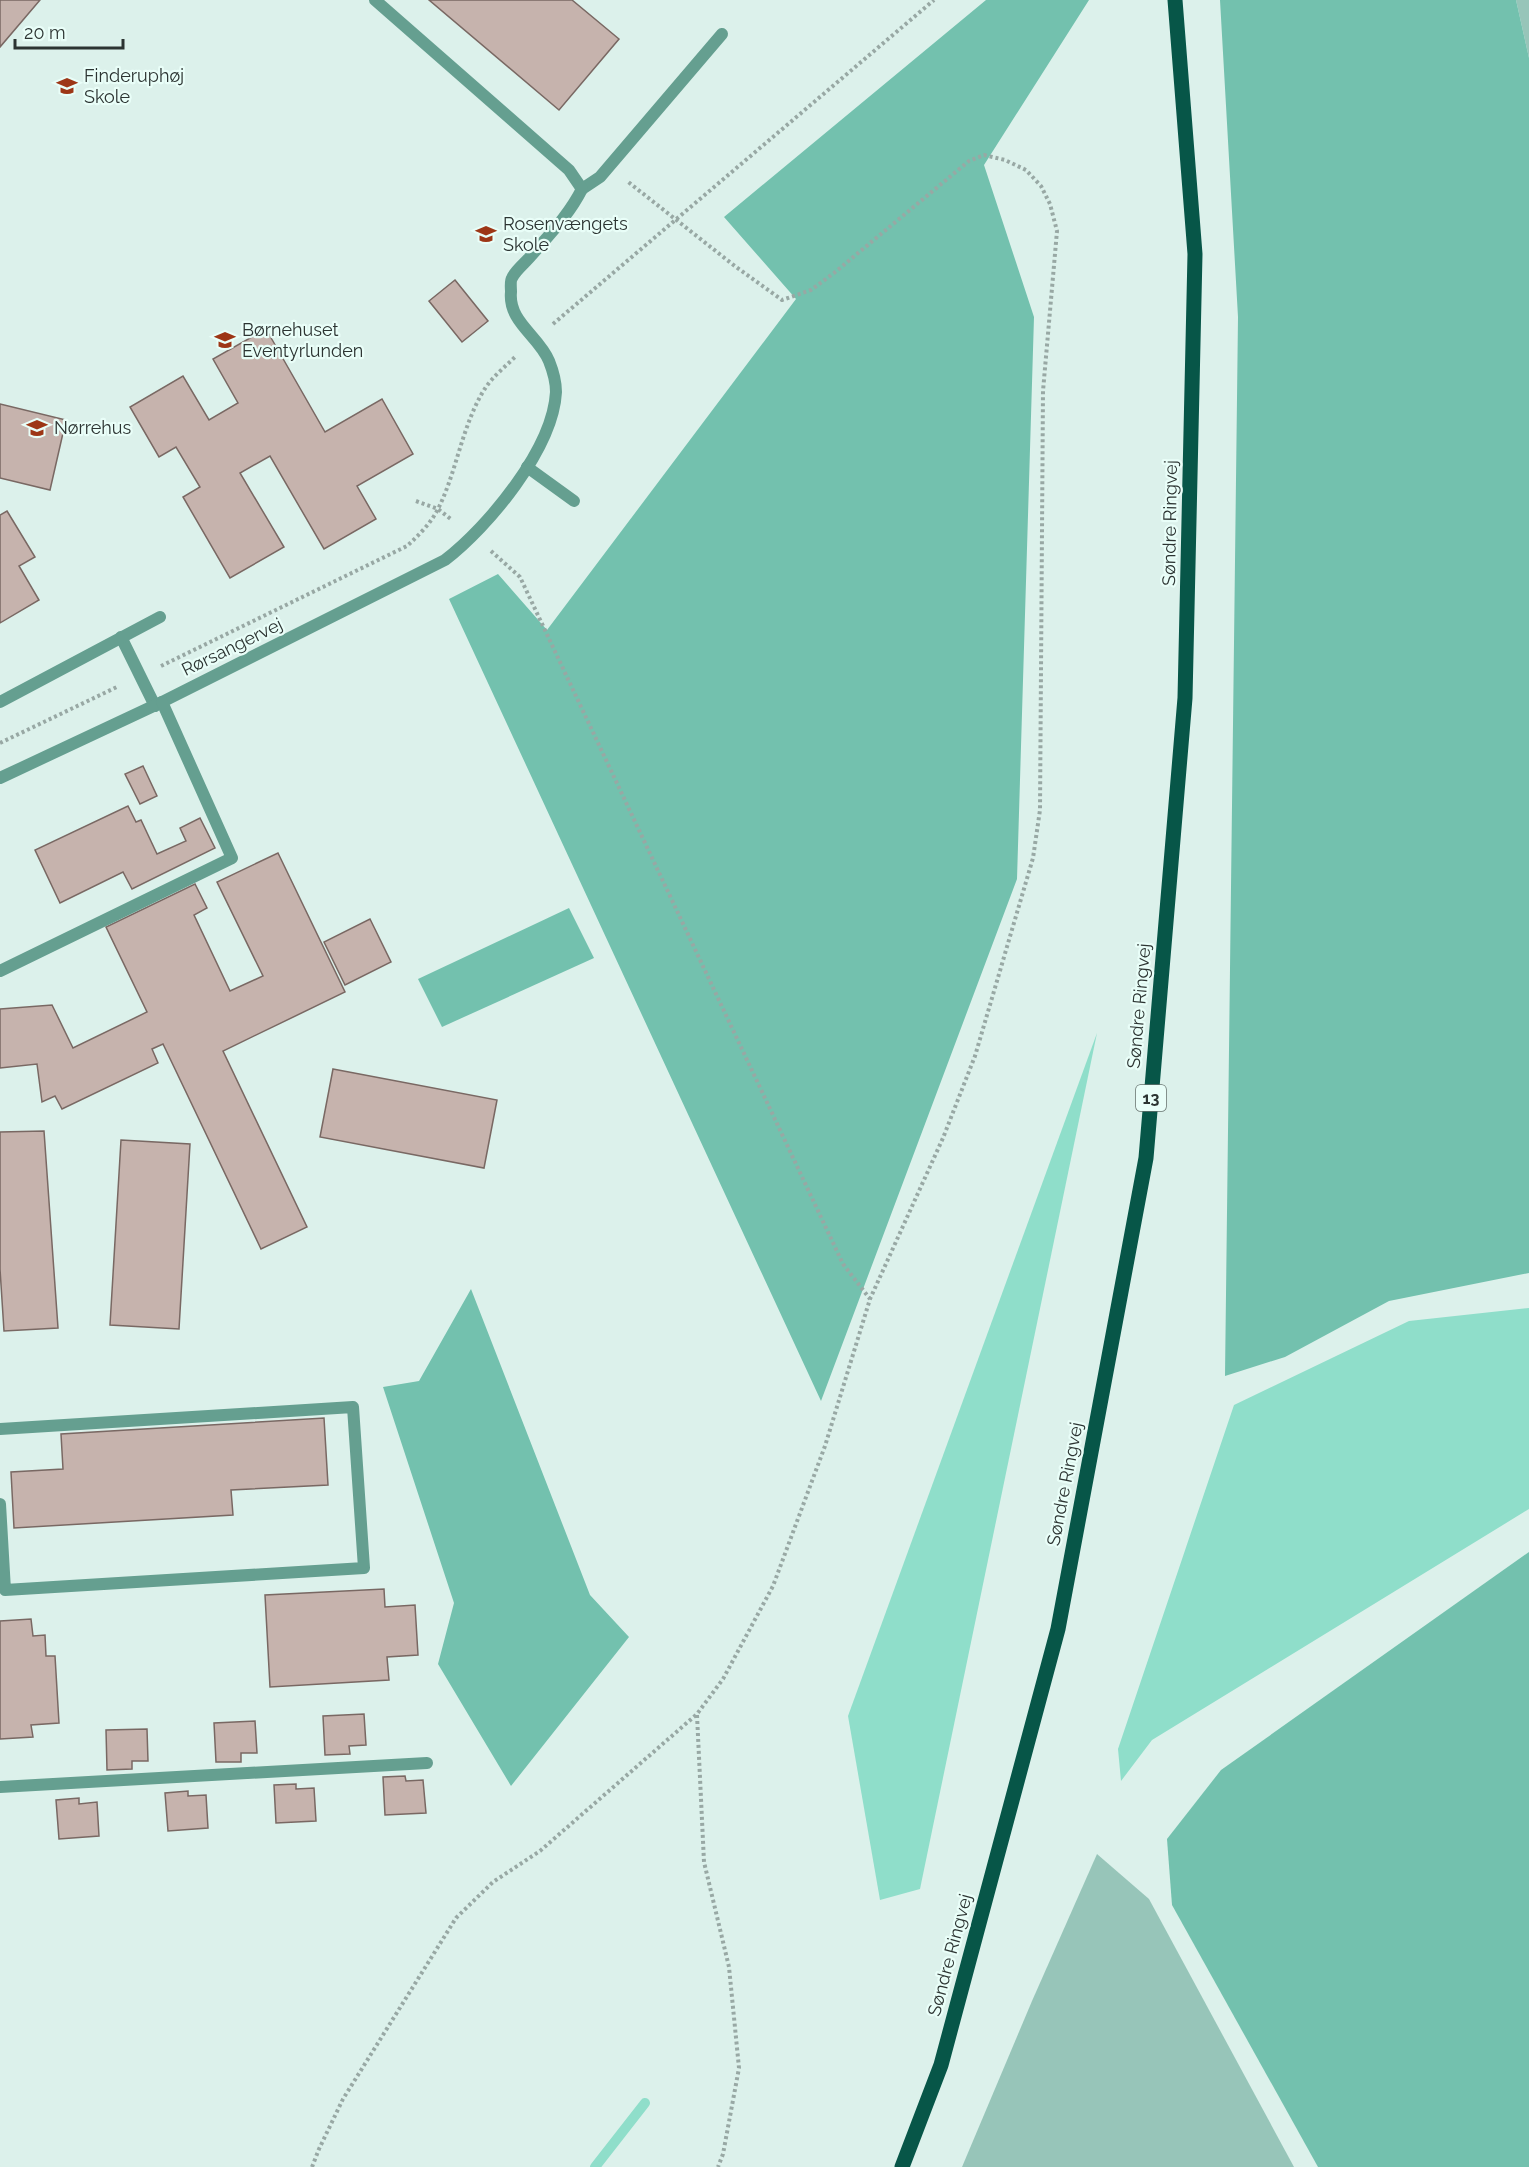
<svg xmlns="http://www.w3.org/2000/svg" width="1529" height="2167" font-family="Raleway,sans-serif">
	<rect width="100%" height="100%" fill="#dcf1eb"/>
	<g fill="#97c5b9">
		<polygon points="1516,0 1529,0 1529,58"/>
		<polygon points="1097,1854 1149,1899 1294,2167 962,2167 1032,2001"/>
	</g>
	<g fill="#73c1ae">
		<polygon points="986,0 1089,0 984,165 1034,317 1017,879 821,1401 449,599 498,574 547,630 796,299 724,217"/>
		<polygon points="1220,0 1516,0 1529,58 1529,1273 1389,1301 1285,1357 1225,1376 1238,317"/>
		<polygon points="569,908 594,958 442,1027 418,979"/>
		<polygon points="471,1289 590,1595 629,1637 511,1786 438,1664 454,1603 383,1387 419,1381"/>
		<polygon points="1529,1552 1529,2167 1318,2167 1172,1905 1167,1839 1221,1770"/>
	</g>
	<g fill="#8fdeca">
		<polygon points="1097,1033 920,1889 880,1900 848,1716"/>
		<polygon points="1529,1308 1529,1509 1152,1740 1121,1781 1118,1749 1234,1405 1409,1321"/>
	</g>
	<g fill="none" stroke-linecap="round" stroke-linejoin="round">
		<polyline stroke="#8fdeca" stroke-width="10" points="595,2167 645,2103"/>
	</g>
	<g fill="#c6b3ad" stroke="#796863" stroke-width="1.5">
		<polygon points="0,0 40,0 0,47"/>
		<polygon points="429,0 572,0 619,39 559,110"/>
		<polygon points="455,280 488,321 462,342 429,301"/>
		<polygon points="266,329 325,432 382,399 413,454 357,486 376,519 324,549 270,456 240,473 284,547 230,578 183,497 200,487 176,447 159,457 130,407 183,376 209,420 238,403 213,359"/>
		<polygon points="0,404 66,420 50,490 0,478"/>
		<polygon points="7,511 35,557 19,566 39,600 0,623 0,515"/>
		<polygon points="143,766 157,796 140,804 125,774"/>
		<polygon points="128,806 136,822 141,820 157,854 186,841 180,828 200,818 215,848 132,889 123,872 60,903 35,850"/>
		<polygon points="278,853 345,992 223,1051 307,1227 261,1249 163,1044 152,1049 158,1063 62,1109 55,1096 42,1102 37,1064 0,1068 0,1009 52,1005 73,1048 147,1012 106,927 195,884 207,908 194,915 230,991 263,976 217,882"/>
		<polygon points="370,919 391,962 345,985 324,942"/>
		<polygon points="333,1069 497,1100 484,1168 320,1137"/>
		<polygon points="44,1131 58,1328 4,1331 0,1269 0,1132"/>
		<polygon points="121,1140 190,1144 179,1329 110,1325"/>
		<polygon points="324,1418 328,1485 231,1490 233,1515 14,1528 11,1472 63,1469 61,1434"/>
		<polygon points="384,1589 385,1607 415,1605 418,1655 387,1657 389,1680 270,1687 265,1595"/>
		<polygon points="31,1619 33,1636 45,1635 46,1656 55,1656 59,1723 31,1725 33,1737 0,1739 0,1621"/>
		<polygon points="364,1714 366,1745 349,1746 350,1754 325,1755 323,1716"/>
		<polygon points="255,1721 257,1753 241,1753 241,1762 216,1762 214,1723"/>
		<polygon points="147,1729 148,1761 132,1761 132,1769 107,1770 106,1730"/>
		<polygon points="405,1776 406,1781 423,1780 426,1813 385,1815 383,1777"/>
		<polygon points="296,1784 296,1789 314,1788 316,1821 276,1823 274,1785"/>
		<polygon points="188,1791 188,1796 206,1795 208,1828 168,1831 165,1793"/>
		<polygon points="79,1798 79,1804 97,1802 99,1836 59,1839 56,1800"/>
	</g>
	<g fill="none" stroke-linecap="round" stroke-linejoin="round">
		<g stroke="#98a8a4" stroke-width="4" stroke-dasharray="3 3" stroke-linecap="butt">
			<polyline points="553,324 934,0"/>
			<polyline points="416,501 438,509 452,520"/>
			<polyline points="491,551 520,577 843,1264 870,1299"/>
			<path d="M 161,666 L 407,546 C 419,535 432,522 439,507 C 457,470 462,426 484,390 C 492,377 505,367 516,356"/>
			<polyline points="0,743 119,686"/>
			<polyline points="697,1715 704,1862 729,1967 739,2068 723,2154 718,2167"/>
			<polyline points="312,2167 319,2149 343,2099 456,1918 493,1882 540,1851 697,1714 723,1679 773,1586 825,1446 870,1299 943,1138 975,1056 1033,858 1040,810 1043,391 1057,231 1050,204 1041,186 1026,170 1005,160 984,155 969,161 834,273 811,290 782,300 736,267 627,181"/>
		</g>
		<g stroke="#659f90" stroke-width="12">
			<polyline points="582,189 600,177 722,34"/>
			<polyline points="527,467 574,501"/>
			<polyline points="121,637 155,706"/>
			<polyline points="0,702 160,617"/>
			<path d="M 0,778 L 162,702 L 445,560 C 488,527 553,449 556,392 C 556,382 553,371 549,361 C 539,336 508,322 511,292 C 511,288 510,281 512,278 C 515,271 525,263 530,257 C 549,235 569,215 582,189 L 569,170 L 375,0"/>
			<polyline points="0,971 232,858 162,702"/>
			<polyline points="0,1429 353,1407 364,1568 5,1590 0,1504"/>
			<polyline points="0,1787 427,1763"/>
		</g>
		<polyline stroke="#075648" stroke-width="15" points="902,2167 941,2065 1058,1629 1146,1158 1185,698 1195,254 1175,0"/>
	</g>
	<defs>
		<g id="school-bare" transform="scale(1.62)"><path d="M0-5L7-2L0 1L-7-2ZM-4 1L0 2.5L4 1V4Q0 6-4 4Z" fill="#9d3616" stroke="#e9fef8" stroke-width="2.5" paint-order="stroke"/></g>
	</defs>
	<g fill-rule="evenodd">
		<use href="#school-bare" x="67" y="86"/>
		<use href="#school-bare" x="486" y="234"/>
		<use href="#school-bare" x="225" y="340"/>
		<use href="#school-bare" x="37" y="428"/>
	</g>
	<g text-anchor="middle" stroke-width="4.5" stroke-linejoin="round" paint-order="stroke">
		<rect fill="#e9fef8" stroke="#65716d" stroke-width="1.5" x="1136" y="1085" width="30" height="26" rx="4.5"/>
		<g font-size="16" font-weight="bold" fill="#2c3432">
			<text x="1151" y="1104">13</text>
		</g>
		<g font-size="18" fill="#2c3432" stroke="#e9fef8" text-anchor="start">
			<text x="84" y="82">Finderuphøj<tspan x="84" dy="21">Skole</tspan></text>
			<text x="503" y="230">Rosenvængets<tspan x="503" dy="21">Skole</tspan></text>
			<text x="242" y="336">Børnehuset<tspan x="242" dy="21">Eventyrlunden</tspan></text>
			<text x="54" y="434">Nørrehus</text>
		</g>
		<g font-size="18" fill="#2c3432" stroke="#e9fef8">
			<text transform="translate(1170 523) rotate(-89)" y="6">Søndre Ringvej</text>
			<text transform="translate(232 647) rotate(-26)" y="6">Rørsangervej</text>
			<text transform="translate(1139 1006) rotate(-85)" y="6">Søndre Ringvej</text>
			<text transform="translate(1065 1484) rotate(-79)" y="6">Søndre Ringvej</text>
			<text transform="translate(950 1955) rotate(-75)" y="6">Søndre Ringvej</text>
		</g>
	</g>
	<path d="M15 39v9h108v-9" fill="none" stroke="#2c3432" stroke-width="3"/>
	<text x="24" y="39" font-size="18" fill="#2c3432" stroke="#e9fef8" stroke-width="4.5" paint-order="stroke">20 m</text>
</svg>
